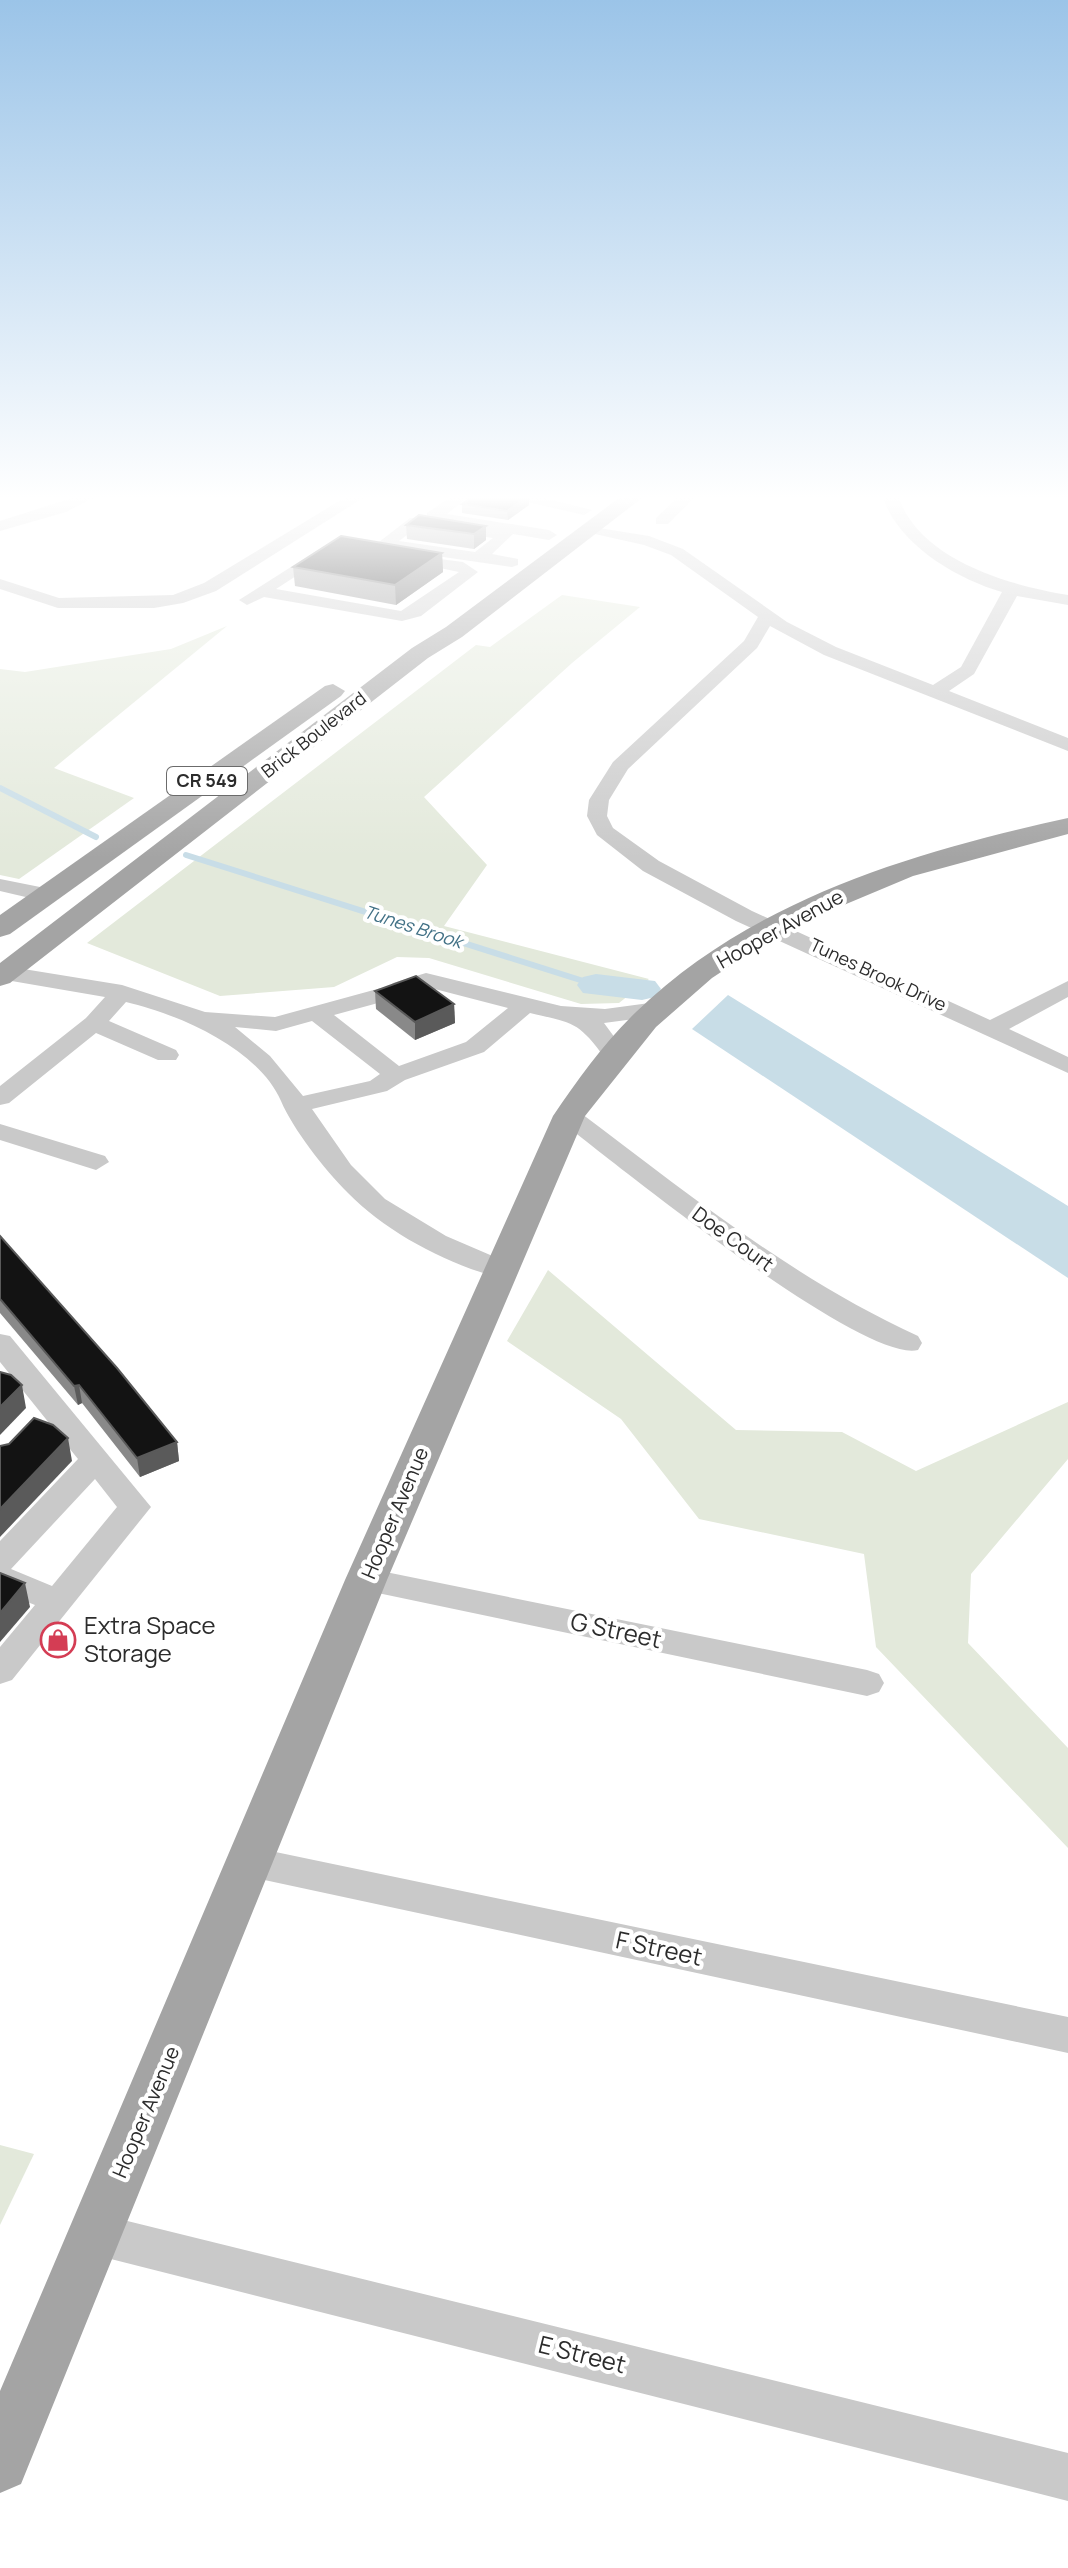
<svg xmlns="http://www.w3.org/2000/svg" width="1068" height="2568" font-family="Manrope,sans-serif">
	<rect width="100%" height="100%" fill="#fff"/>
	<g fill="#e3e9db">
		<polygon points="562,595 640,607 572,663 424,797 487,865 444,926 649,979 619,1003 581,1004 429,958 397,957 334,987 220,996 87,943 476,645 490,647"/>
		<polygon points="227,626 54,768 134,798 19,879 0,875 0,669 25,672 171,649"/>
		<polygon points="548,1270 736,1430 842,1432 916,1471 1068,1402 1068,1459 971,1574 968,1643 1068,1748 1068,1848 876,1647 864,1554 699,1519 621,1419 507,1341"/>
		<polygon points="0,2145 34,2154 0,2225"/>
	</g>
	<polygon fill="#c8dde7" points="728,995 1068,1206 1068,1278 692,1029"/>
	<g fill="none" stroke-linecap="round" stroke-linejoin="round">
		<g stroke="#c8dde7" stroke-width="6">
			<polyline points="0,788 96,837"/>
			<polyline points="186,855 596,985"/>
		</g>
		<polygon fill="#c8dde7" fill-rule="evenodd" points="596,974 655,981 661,989 655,997 642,1000 583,993 577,985 583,977"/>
		<g fill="#c9c9c9" fill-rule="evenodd">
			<polygon points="72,498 93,498 66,512 0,531 0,521"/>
			<polygon points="344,498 363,498 216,591 183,603 154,608 58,608 0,589 0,579 59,598 173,595 204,583"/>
			<path d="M 449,498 L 467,498 L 447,514 L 549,530 L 557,535 L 549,540 L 513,534 L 492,554 L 518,559 L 518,565 L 512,567 L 389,549 L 379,542 L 410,518 L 427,518 L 427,513 ZM 419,526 L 493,538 L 475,552 L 399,541 Z"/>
			<polygon points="510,498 544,498 592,510 584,515"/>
			<polygon points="677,498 694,498 668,524 656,524 656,518"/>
			<path d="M 883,498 L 899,498 C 920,560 1011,586 1068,595 L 1068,605 L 1017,596 L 974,674 L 949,691 L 1068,738 L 1068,751 L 824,655 L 770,626 L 757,648 L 628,769 L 609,800 L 607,816 L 613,828 L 659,861 L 752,911 L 990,1020 L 1068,981 L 1068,997 L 1009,1029 L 1068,1057 L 1068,1073 L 736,921 L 643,871 L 597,835 L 587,816 L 589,800 L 613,762 L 744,641 L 758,617 L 671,555 L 644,545 L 586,532 L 586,526 L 649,536 L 683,549 L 787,622 L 836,647 L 933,685 L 961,667 L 1002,592 C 957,579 899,545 883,498 Z"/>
			<polygon points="324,546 330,548 330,554 276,589 401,611 459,572 401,560 401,554 463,562 478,572 421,616 402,621 264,597 247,605 239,600"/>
			<polygon points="0,879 55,890 58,895 47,902 0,891"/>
			<path d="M 5,966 L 122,985 L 205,1012 L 275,1017 L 381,988 L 389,990 L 393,995 L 389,1000 L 334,1015 L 399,1066 L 466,1042 L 508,1008 L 427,987 L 401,995 L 389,988 L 393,983 L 426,973 L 561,1006 L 605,1009 L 657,1002 L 669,1009 L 657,1016 L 604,1023 L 626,1053 L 623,1058 L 605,1058 C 578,1021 573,1023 530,1013 L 484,1052 L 405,1080 L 387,1091 L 312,1109 L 351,1165 L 385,1199 L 446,1236 L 511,1264 L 515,1270 L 511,1276 L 501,1278 C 448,1265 386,1232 348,1193 C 324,1169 293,1129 281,1101 C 258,1048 178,1014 126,1002 L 109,1021 L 176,1050 L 179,1055 L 176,1060 L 158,1060 L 96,1033 L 9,1103 L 0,1105 L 0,1086 L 86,1018 L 105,997 L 0,979 L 0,967 ZM 312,1021 L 380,1074 L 370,1081 L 303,1096 L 270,1056 L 235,1027 L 276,1031 Z"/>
			<path d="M 569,1108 L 578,1111 C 690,1195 790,1277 918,1336 L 922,1343 L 918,1350 C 862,1364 615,1163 560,1121 L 556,1116 Z"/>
			<polygon points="0,1124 105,1156 109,1162 96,1170 0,1140"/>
			<path d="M 0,1334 L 10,1336 L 151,1507 L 12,1680 L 0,1684 L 0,1647 L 35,1605 L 0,1591 L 0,1541 L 78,1459 L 0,1362 ZM 95,1479 L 117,1507 L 52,1586 L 11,1569 Z"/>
			<polygon points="366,1568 867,1670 879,1674 884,1683 879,1692 867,1696 354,1588 350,1580 354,1572"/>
			<polygon points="251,1847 1068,2017 1068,2053 251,1877 238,1873 232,1862 238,1851"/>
			<polygon points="95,2213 1068,2453 1068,2501 95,2255 80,2249 73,2234 80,2219"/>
		</g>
		<g fill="#a4a4a4" fill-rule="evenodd">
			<polygon points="619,498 642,498 462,637 428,658 10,983 0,986 0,963 412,648 446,627"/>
			<polygon points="333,684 345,691 341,696 10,934 0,937 0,915 325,686"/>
			<path d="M 1068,818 L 1068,834 L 913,876 L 808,920 L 759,947 L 712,978 L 656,1027 L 585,1116 L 387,1580 L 21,2484 L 0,2493 L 0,2391 L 345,1580 L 553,1116 C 578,1079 604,1043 636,1012 C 753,899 914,852 1068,818 Z"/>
		</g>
	</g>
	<g fill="#898989">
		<polygon points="462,504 529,505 508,520 462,513"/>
		<polygon points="406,525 486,526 486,540 474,549 407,539"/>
		<polygon points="442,553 443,572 396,605 295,586 293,567"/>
		<polygon points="375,991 454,1004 455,1023 415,1040 376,1009"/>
		<polygon points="0,1236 177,1442 179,1461 140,1477 82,1403 78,1405 0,1313"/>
	</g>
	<g fill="#5a5a5a">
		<polygon points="526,498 529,498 529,505 508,520 507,511"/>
		<polygon points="486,526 486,540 474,549 474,534"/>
		<polygon points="442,553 443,572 396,605 395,585"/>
		<polygon points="454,1004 455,1023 415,1040 415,1022"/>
		<polygon points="22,1385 26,1408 0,1435 0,1407"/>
		<polygon points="79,1385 82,1403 78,1405 74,1386"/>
		<polygon points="68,1438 72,1461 0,1537 0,1509"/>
		<polygon points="177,1442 179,1461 140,1477 137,1458"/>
		<polygon points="25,1583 30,1607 0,1642 0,1613"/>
	</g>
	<g fill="#131313" stroke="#5a5a5a" stroke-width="2">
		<polygon points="471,498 526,498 507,511 462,504"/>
		<polygon points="419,515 486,526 474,534 406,525"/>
		<polygon points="341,536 442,553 395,585 293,567"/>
		<polygon points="416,976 454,1004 415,1022 375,991"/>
		<polygon points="0,1236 117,1368 177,1442 137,1458 79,1385 74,1386 0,1299"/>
		<polygon points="0,1372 11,1375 22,1385 0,1407"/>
		<polygon points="34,1418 53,1425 68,1438 0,1509 0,1446 9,1444"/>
		<polygon points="0,1573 25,1583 0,1613"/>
	</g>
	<linearGradient id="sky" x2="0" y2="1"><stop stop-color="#9bc4e8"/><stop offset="0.58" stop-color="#fff"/><stop offset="1" stop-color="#fff" stop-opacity="0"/></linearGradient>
	<rect width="1068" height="858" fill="url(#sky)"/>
	<defs>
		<g id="shop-ring" transform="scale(1.8)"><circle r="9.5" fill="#fff" stroke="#d43d54" stroke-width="1.5"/><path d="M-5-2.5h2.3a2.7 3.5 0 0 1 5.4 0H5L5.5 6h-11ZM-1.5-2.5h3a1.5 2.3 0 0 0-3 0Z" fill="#d43d54"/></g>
	</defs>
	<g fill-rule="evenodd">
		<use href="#shop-ring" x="58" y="1640"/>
	</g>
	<g text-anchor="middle" stroke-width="8" stroke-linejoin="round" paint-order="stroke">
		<g font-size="18" fill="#2c2c2c" stroke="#fff">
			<text transform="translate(314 735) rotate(-38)" y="6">Brick Boulevard</text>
			<text transform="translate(878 975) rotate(25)" y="6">Tunes Brook Drive</text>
		</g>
		<rect fill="#fff" stroke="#6b6b6b" stroke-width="2" x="167" y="767" width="80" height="28" rx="6"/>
		<g font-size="18" font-weight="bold" fill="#2c2c2c">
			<text x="207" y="787">CR 549</text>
		</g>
		<g font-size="18" font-style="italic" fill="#427186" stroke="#fff">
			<text transform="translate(413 927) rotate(18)" y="6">Tunes Brook</text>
		</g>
		<g font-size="20" fill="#2c2c2c" stroke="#fff">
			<text transform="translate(780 929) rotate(-29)" y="7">Hooper Avenue</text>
			<text transform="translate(733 1239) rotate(36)" y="7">Doe Court</text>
			<text transform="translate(395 1513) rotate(-67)" y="7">Hooper Avenue</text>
			<text transform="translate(146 2112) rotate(-67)" y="7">Hooper Avenue</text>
		</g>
		<g font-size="24" fill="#2c2c2c" stroke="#fff" text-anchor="start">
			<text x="84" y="1634">Extra Space<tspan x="84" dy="28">Storage</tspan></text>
		</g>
		<g font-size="24" fill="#2c2c2c" stroke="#fff">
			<text transform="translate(616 1631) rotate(12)" y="8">G Street</text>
			<text transform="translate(659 1949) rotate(12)" y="8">F Street</text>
			<text transform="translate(582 2355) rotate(14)" y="8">E Street</text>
		</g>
	</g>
</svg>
